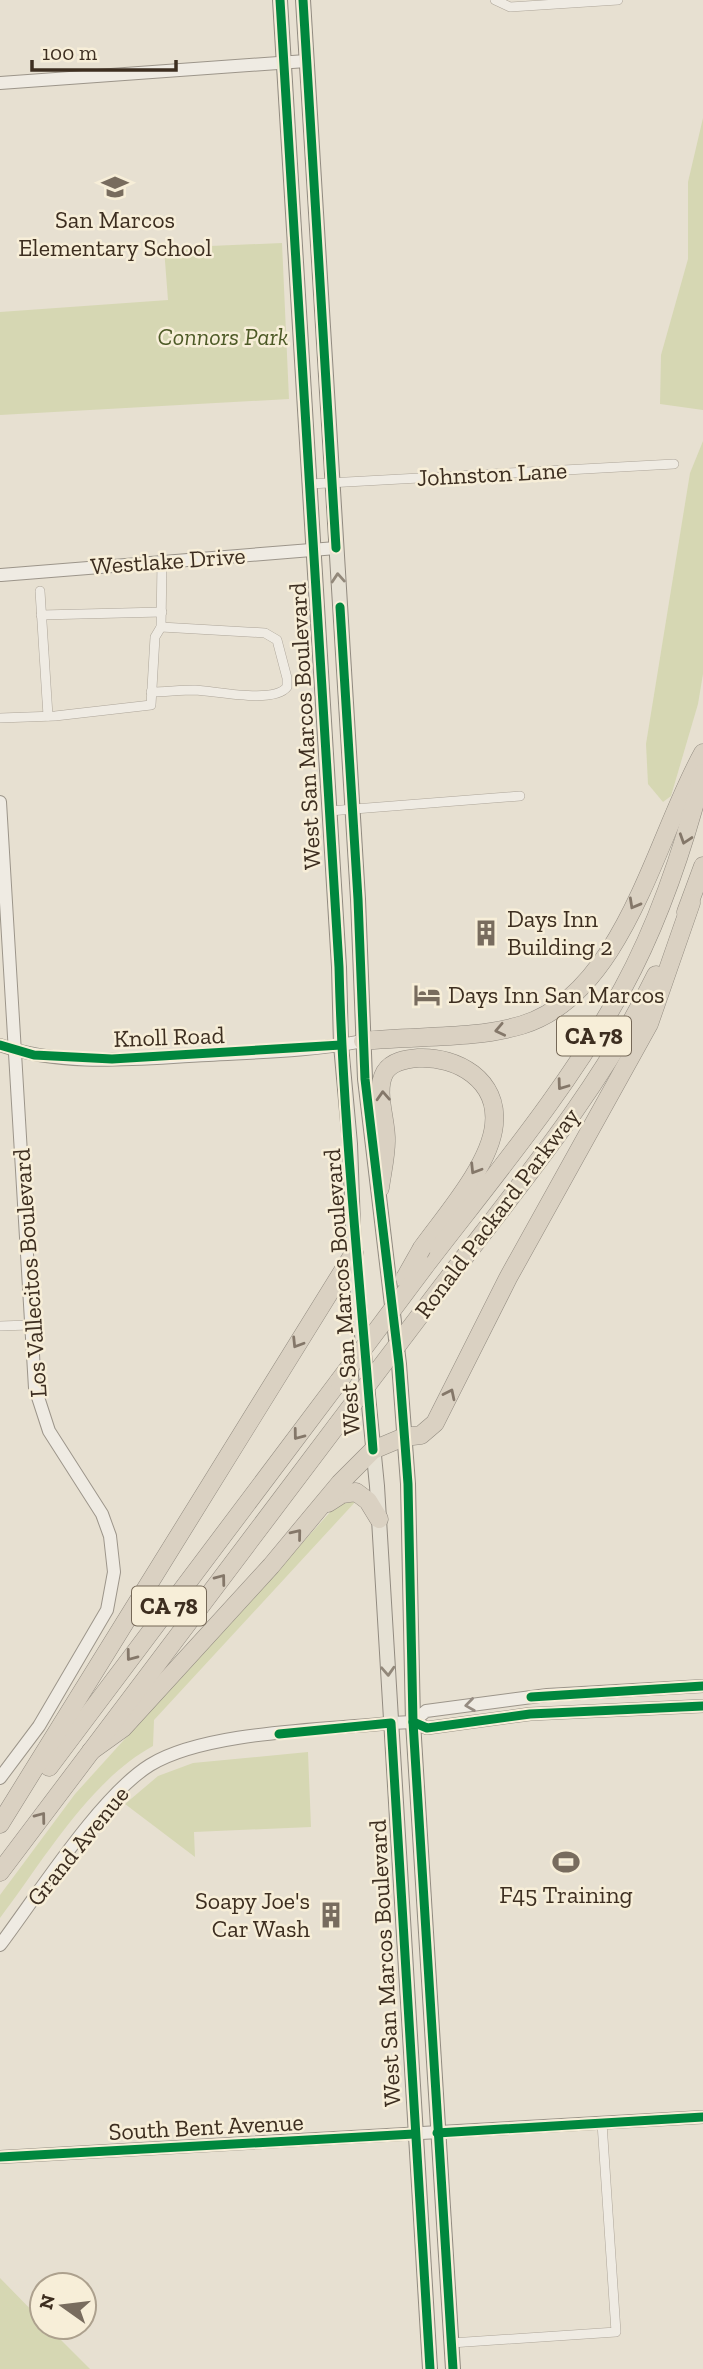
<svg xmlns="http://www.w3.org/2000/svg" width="703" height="2369" font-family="'Zilla Slab',serif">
	<rect width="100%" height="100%" fill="#e7e0d1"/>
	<g fill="#d6d7b3">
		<polygon points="703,118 703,410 660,404 661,355 688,259 688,182"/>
		<polygon points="282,243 289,399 0,415 0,312 168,300 164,248"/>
		<polygon points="703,441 703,674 698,704 671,796 663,802 648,784 646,744 690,473"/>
		<path d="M 342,1499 L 357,1500 L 154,1720 L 153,1746 C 89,1781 44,1860 0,1918 L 0,1895 L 75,1794 Z"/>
		<polygon points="308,1752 311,1827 194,1832 195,1857 125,1804 158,1776 193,1763"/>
		<polygon points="0,2278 42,2321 42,2327 48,2327 90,2369 0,2369"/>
	</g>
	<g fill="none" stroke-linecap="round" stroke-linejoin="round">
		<g stroke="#ada599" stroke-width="10">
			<g id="street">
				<polyline points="495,0 510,7 618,0"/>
				<polyline points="310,484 674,464"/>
				<polyline points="40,591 48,716"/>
				<polyline points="41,615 162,612"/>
				<path d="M 151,692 C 165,692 180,690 195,690 C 216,691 274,704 287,687 L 287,678 L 277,640 L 265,633 L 161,627"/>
				<polyline points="0,718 55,716 151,705 155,637 161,627 162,561"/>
				<polyline points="329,811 520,796"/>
				<polyline points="0,1326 29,1325"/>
				<polyline points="451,2343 616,2332 602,2123"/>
			</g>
		</g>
		<g stroke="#9c958a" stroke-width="14">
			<g id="secondary">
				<polyline points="0,83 306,61"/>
				<polyline points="1,575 336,548"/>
				<polyline points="0,802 35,1388 49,1431 102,1514 110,1536 114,1572 107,1610 39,1726 0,1778"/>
				<path d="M 0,1045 C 66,1068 140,1058 208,1055 C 260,1052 312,1051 363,1041"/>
				<polyline points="413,1722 426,1711 547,1695 703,1686"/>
				<path d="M 0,1945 C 37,1896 100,1796 150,1765 C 205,1731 325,1730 391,1723 L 413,1722 L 427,1728 L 530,1714 L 703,1706"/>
				<polyline points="0,2157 703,2117"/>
			</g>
		</g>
		<g stroke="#928b80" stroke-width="16">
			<g id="primary">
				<polyline points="280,0 339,967 341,1045 350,1144 354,1253 377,1486 430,2369"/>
				<polyline points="303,0 358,899 365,1079 399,1364 408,1484 413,1722 453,2369"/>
			</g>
		</g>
		<g stroke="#928b80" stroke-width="19">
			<g id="highway">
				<polyline points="686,912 703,866"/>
				<path d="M 363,1041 C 416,1035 471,1040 522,1025 C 624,994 656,836 703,753"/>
				<path d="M 380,1188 C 382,1173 386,1156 386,1141 C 387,1121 374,1091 385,1072 C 392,1061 406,1059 418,1058 C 457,1056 499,1080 494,1125 C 490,1165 445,1216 422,1248"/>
				<path d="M 425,1266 C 494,1176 569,1087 623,988 C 660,920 684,847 703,773"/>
				<path d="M 424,1310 C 505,1202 596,1098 656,975"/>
				<polyline points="328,1503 342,1494 356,1492 368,1501 379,1519"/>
				<polyline points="91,1751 123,1728 271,1566 340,1483 373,1450 404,1437 421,1435 435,1423 508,1278 649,1024 691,903"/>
				<polyline points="49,1767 339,1381"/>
				<polyline points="0,1824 354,1253"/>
				<polyline points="0,1872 337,1425"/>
			</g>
		</g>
		<use href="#street" stroke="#efebe3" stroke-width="9"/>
		<use href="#secondary" stroke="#efebe3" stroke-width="12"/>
		<use href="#primary" stroke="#e6e1d4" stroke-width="14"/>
		<use href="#highway" stroke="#dad1c2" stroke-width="18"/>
		<g stroke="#928b80" stroke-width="19" stroke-linecap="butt">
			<g id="highway-bridge">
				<polyline points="405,1278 422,1248"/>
				<polyline points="339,1381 425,1266"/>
				<polyline points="337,1425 424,1310"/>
			</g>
		</g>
		<use href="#highway-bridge" stroke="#dad1c2" stroke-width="18"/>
		<g stroke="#f7eed8" stroke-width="13">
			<g id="cycleway">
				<path d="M 280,0 L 339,967 C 343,1128 361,1289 373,1450"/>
				<polyline points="303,0 336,548"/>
				<polyline points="340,607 358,899 365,1079 399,1364 408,1484 413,1722 453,2369"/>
				<polyline points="0,1045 34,1055 112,1059 341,1045"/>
				<polyline points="531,1697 703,1686"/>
				<polyline points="413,1722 427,1728 530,1714 703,1706"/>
				<polyline points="279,1734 391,1723 430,2369"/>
				<polyline points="437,2133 703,2117"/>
				<polyline points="0,2157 414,2134"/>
			</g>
		</g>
		<use href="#cycleway" stroke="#00873e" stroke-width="9"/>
	</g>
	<defs><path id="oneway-chevron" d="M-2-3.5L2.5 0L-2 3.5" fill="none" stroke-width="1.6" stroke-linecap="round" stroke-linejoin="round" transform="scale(1.75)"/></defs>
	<g stroke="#92887a">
		<use href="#oneway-chevron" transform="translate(338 578) rotate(-94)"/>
		<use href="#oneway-chevron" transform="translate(388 1671) rotate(87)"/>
	</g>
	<g stroke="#847769">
		<use href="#oneway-chevron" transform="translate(685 839) rotate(108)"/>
		<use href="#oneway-chevron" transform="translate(634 904) rotate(119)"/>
		<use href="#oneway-chevron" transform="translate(500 1030) rotate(168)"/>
		<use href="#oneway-chevron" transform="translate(562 1085) rotate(126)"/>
		<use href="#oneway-chevron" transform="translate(383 1096) rotate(-93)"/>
		<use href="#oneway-chevron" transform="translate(475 1169) rotate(122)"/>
		<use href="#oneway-chevron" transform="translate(297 1343) rotate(122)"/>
		<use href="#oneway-chevron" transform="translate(450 1394) rotate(-64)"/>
		<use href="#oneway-chevron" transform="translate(298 1435) rotate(127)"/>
		<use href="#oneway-chevron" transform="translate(297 1534) rotate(-51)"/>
		<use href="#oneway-chevron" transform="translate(221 1579) rotate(-53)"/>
		<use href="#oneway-chevron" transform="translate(131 1656) rotate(127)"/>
		<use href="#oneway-chevron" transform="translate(41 1817) rotate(-53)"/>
	</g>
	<use stroke="#968c82" href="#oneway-chevron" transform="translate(470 1705) rotate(172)"/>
	<defs>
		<g id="school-bare" transform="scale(2.1)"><path d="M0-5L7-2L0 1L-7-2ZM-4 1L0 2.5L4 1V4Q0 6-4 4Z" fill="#786c5e" stroke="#f7eed8" stroke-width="2.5" paint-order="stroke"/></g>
		<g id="building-bare" transform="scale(2.1)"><path d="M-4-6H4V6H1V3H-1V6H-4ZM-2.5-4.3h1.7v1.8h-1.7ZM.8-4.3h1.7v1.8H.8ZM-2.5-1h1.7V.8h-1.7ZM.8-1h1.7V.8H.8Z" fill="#786c5e" stroke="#f7eed8" stroke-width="2.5" paint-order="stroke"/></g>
		<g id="hotel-bare" transform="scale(2.1)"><path d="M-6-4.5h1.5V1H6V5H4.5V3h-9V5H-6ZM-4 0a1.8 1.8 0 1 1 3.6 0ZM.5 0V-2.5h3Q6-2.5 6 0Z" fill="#786c5e" stroke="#f7eed8" stroke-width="2.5" paint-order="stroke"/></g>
		<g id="stadium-bare" transform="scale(2.1)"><path d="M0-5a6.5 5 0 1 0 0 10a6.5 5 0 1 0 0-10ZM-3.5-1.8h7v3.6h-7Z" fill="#786c5e" stroke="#f7eed8" stroke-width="2.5" paint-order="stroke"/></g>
	</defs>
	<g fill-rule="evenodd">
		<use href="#school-bare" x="115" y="187"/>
		<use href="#building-bare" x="486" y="933"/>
		<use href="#hotel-bare" x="427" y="995"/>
		<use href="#stadium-bare" x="566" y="1862"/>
		<use href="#building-bare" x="331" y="1915"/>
	</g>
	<g text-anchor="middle" stroke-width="5" stroke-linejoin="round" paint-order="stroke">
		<g fill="#f7eed8" stroke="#756857" stroke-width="2">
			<rect x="557" y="1016.5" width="74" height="39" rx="5"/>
			<rect x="132" y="1586.5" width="74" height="39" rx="5"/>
		</g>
		<g font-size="23" font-weight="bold" fill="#3d2e20">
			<text x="594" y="1044">CA 78</text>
			<text x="169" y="1614">CA 78</text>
		</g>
		<g font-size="24" fill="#3d2e20" stroke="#f7eed8">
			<text x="115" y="228">San Marcos<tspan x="115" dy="28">Elementary School</tspan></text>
			<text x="507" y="927" text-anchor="start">Days Inn<tspan x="507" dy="28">Building 2</tspan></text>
			<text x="448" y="1003" text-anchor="start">Days Inn San Marcos</text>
			<text x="566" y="1903">F45 Training</text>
			<text x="310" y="1909" text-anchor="end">Soapy Joe's<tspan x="310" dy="28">Car Wash</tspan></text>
		</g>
		<g font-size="24" font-style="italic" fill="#4d5a26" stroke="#f7eed8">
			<text x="223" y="345">Connors Park</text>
		</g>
		<g font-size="24" fill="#3d2e20" stroke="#f7eed8">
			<text transform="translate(492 474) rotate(-3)" y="8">Johnston Lane</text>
			<text transform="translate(168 561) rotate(-4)" y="8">Westlake Drive</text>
			<text transform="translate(305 726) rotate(-93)" y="8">West San Marcos Boulevard</text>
			<text transform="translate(169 1037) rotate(-2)" y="8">Knoll Road</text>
			<text transform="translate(497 1213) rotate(-53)" y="8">Ronald Packard Parkway</text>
			<text transform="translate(30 1273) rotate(-94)" y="8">Los Vallecitos Boulevard</text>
			<text transform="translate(342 1292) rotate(-94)" y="8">West San Marcos Boulevard</text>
			<text transform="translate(78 1846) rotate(-51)" y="8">Grand Avenue</text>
			<text transform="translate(385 1963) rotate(-93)" y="8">West San Marcos Boulevard</text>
			<text transform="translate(206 2127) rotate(-3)" y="8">South Bent Avenue</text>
		</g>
	</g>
	<g transform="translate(63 2306) rotate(284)"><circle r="33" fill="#f7eed8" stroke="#ada18e" stroke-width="2"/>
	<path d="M0-5L12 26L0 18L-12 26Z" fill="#786c5e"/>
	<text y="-10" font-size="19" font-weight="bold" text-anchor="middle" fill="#3d2e20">N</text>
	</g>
	<path d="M32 60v10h144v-10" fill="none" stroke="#3d2e20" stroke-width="3.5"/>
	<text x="42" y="60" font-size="21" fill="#3d2e20" stroke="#f7eed8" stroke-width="5" paint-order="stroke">100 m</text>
</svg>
